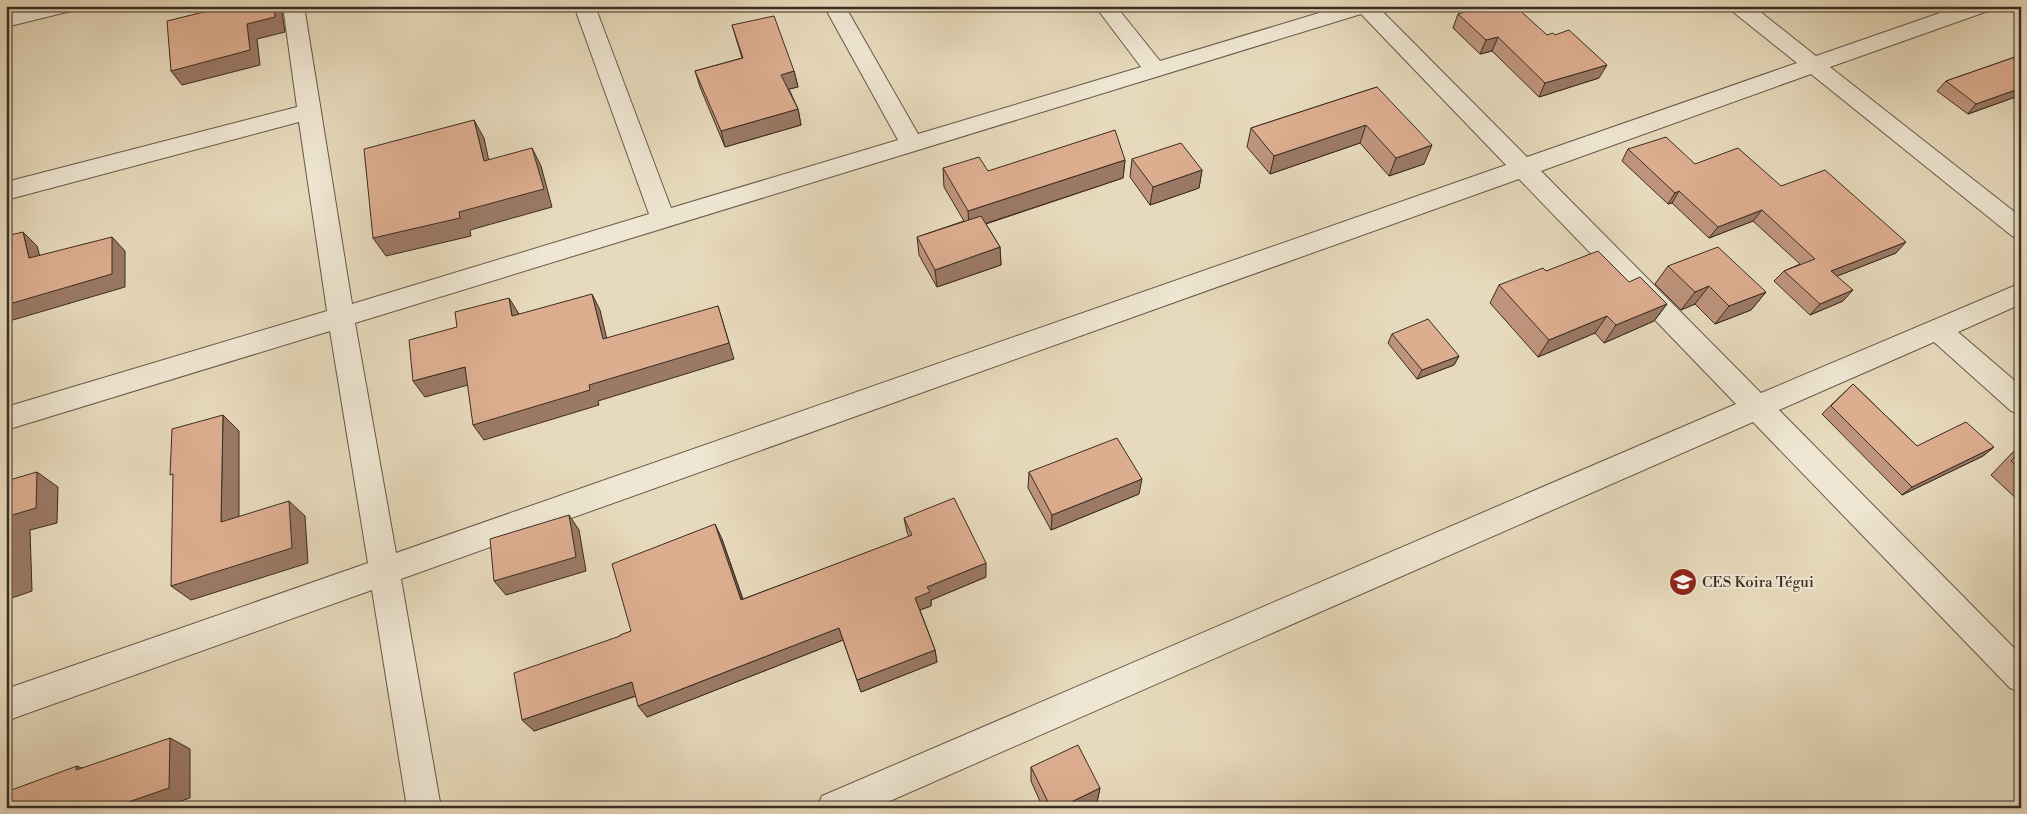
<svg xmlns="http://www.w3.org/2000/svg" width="2027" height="814" font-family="'Libre Bodoni',serif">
	<rect width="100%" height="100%" fill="#e7dabc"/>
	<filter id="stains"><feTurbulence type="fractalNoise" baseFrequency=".004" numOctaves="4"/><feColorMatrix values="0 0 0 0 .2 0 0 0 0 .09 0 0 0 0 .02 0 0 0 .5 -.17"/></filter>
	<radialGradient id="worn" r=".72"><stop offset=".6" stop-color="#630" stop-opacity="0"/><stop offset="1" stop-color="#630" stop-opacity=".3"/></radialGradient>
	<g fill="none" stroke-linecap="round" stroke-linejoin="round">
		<g stroke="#665848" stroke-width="2">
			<g id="minor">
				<polygon points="35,6 74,6 71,11 6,27 6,13"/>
				<path d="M 283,6 L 304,6 L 352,304 L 649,214 L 574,6 L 595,6 L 671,208 L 898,140 L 824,6 L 845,6 L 918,134 L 1141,67 L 1095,6 L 1116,6 L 1160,61 L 1342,6 L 1377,6 L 1527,157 L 1797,63 L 1732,11 L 1729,6 L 1753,6 L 1816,56 L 1960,6 L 1991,6 L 1988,11 L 1830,67 L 2021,217 L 2021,239 L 2012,236 L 1811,74 L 1541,171 L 1761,393 L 2021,283 L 2021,304 L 1958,332 L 2021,386 L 2021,414 L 2011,411 L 1934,342 L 1779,410 L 2021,655 L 2021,692 L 2010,688 L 1753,422 L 874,808 L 817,808 L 822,796 L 1736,404 L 1519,179 L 401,579 L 441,808 L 407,808 L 372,590 L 6,721 L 6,689 L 368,563 L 330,331 L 6,430 L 6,407 L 327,311 L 299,122 L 6,200 L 6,182 L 297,107 ZM 1361,14 L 1506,165 L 396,553 L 355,323 Z"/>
			</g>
		</g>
		<use href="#minor" fill="#efe7d3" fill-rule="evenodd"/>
	</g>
	<g fill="#be957c" stroke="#3b2c22">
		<polygon points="1458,14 1547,35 1599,78 1539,97 1492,51 1480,54 1453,28"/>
		<polygon points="732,25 794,71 798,87 789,89 798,109 801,125 725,147 700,87 695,71 742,58"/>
		<polygon points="2021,55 2021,95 1968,114 1937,91 1946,81"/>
		<polygon points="1377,87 1424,164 1389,176 1360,143 1270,174 1247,147 1251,128"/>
		<polygon points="1628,149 1695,164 1781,186 1896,253 1837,276 1843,301 1810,315 1774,281 1784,271 1800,264 1753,221 1709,238 1672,203 1668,204 1622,161"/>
		<polygon points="1132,159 1202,170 1199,188 1150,205 1130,177"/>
		<polygon points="1125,160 1123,178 986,224 1000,247 1001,265 937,287 919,255 917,237 964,221 944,187 943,168 988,171"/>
		<polygon points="1668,266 1766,292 1751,310 1715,324 1695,304 1681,310 1655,284"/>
		<polygon points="1546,271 1629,282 1667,304 1654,321 1604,343 1595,333 1538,357 1490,303 1499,285"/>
		<polygon points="1392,334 1459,356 1454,365 1417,379 1388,343"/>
		<polygon points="1853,384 1917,446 1994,447 1983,456 1902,495 1822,414"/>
		<polygon points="2021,447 2021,503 1991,475 2012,453"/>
		<polygon points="1029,472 1139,494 1051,530 1028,488"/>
		<polygon points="904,518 986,577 931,600 931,606 920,610 935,650 937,662 861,692 843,640 647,717 636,696 534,731 620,636 631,631 722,539 743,599 909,537 907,532"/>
		<polygon points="2021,567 2021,575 2016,570"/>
		<polygon points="1031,767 1100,788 1097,802 1084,808 1043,808 1031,781"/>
	</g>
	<g fill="#9b7965" stroke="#3b2c22">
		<polygon points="274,6 281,6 285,32 257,39 260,65 182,85 171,71 247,24"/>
		<polygon points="1498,37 1492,51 1480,54 1486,40"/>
		<polygon points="1607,65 1599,78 1539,97 1545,83"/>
		<polygon points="794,71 798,87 785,90 781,75"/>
		<polygon points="2021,88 2021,95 1968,114 1976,104"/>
		<polygon points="798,109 801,125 725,147 721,131"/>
		<polygon points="474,120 484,138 493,180 484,161"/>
		<polygon points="1366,125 1360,143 1270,174 1274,156"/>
		<polygon points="1432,145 1424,164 1389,176 1396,158"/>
		<polygon points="532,148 541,166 552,207 470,230 471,236 386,256 373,238"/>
		<polygon points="1125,160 1123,178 969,229 968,211"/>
		<polygon points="1202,170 1199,188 1150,205 1153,187"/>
		<polygon points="1679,191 1672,203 1668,204 1675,193"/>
		<polygon points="1762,210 1753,221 1709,238 1718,227"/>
		<polygon points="23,232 37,246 44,271 29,258"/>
		<polygon points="112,237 125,251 125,287 6,322 6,305"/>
		<polygon points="1906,242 1896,253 1822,282 1831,271"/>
		<polygon points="1000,247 1001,265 937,287 935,270"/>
		<polygon points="1709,286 1695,304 1681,310 1695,292"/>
		<polygon points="1853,290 1843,301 1810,315 1820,304"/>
		<polygon points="1766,292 1751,310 1715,324 1729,306"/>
		<polygon points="592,294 600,310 611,356 603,339"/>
		<polygon points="509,298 519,314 512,316"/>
		<polygon points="1667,304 1654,321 1604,343 1616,325"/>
		<polygon points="718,306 734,359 598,401 599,405 484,440 473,425 589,385"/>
		<polygon points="1607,316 1595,333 1538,357 1549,340"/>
		<polygon points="1459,356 1454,365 1417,379 1422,370"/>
		<polygon points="465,367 475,383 425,397 413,381"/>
		<polygon points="223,415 239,431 239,537 221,522"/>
		<polygon points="1994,447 1983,456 1902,495 1912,487"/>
		<polygon points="37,472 58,487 57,523 30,530 32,591 6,600 9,516"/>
		<polygon points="1142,479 1139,494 1051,530 1052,515"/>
		<polygon points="289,501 305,516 308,563 191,600 171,586"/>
		<polygon points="569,515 579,530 586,571 506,595 494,581"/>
		<polygon points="715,524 722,539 747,613 741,600"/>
		<polygon points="986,563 986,577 931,600 931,606 917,611 915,598 927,587"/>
		<polygon points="839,628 843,640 647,717 638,706"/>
		<polygon points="935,650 937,662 861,692 857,680"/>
		<polygon points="632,682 641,694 534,731 522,720"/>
		<polygon points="170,738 190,749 190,798 160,808 111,808"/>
		<polygon points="77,766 100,776 76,770"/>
		<polygon points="1100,788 1097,802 1084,808 1059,808"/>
	</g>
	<g fill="#ddad90" stroke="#3b2c22">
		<polygon points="228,6 274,6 275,17 247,24 250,50 171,71 167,21"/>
		<polygon points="1484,6 1515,6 1547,35 1553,33 1555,35 1569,30 1607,65 1545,83 1498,37 1486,40 1458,14"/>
		<polygon points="774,16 794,71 781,75 798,109 721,131 695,71 743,58 732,25"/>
		<polygon points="2021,55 2021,88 1976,104 1946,81"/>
		<polygon points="1377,87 1432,145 1396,158 1366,125 1274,156 1251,128"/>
		<polygon points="474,120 484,161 532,148 544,189 459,212 460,218 373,238 364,149"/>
		<polygon points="1115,130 1125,160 968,211 943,168 979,157 988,171"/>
		<polygon points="1666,137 1695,164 1738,148 1781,186 1825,170 1906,242 1831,271 1853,290 1820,304 1784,271 1815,259 1762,210 1718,227 1679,191 1675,193 1628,149"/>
		<polygon points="1181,143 1202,170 1153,187 1132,159"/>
		<polygon points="981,216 1000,247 935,270 917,237"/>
		<polygon points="23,232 29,258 112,237 112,274 6,305 6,236"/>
		<polygon points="1718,247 1766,292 1729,306 1709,286 1695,292 1668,266"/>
		<polygon points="1598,251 1629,282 1640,277 1667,304 1616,325 1607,316 1549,340 1499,285 1543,268 1546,271"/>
		<polygon points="592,294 603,339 718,306 729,343 589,385 590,390 473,425 465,367 413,381 409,340 457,327 455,312 509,298 512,316"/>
		<polygon points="1428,319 1459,356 1422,370 1392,334"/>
		<polygon points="1853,384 1917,446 1966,422 1994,447 1912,487 1831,406"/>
		<polygon points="223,415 221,522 289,501 292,548 171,586 173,474 170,475 172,429"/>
		<polygon points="1117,438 1142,479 1052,515 1029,472"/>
		<polygon points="2021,451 2021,470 2011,461"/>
		<polygon points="37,472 36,508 9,516 9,578 6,579 6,481"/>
		<polygon points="954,498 986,563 927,587 930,592 915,598 935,650 857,680 839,628 638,706 632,682 522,720 514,673 620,636 620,635 631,631 612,564 715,524 741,600 912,535 904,518"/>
		<polygon points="569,515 576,557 494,581 490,539"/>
		<polygon points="170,738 169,788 111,808 6,808 6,792 77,766 76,770"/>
		<polygon points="1078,745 1100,788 1059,808 1051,808 1031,767"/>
	</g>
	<defs>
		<g id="school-disc" transform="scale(1.4375)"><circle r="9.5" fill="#8f2418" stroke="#efe7d3"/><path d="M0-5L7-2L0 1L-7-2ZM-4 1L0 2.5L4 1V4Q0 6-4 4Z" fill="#fff"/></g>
	</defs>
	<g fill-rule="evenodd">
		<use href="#school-disc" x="1683" y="582"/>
	</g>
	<g text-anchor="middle" stroke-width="4" stroke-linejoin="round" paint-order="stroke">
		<g font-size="15" fill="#3b2c22" stroke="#efe7d3" text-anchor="start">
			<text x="1702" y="587">CES Koira Tégui</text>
		</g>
	</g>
	<rect width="2027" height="814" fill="none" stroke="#e7dabc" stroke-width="25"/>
	<rect x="8" y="8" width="2012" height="799" fill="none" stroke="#3b2c22" stroke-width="2.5"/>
	<rect x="12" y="12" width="2002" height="789" fill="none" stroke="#3b2c22"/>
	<rect width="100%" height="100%" filter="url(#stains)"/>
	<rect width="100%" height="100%" fill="url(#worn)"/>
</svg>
